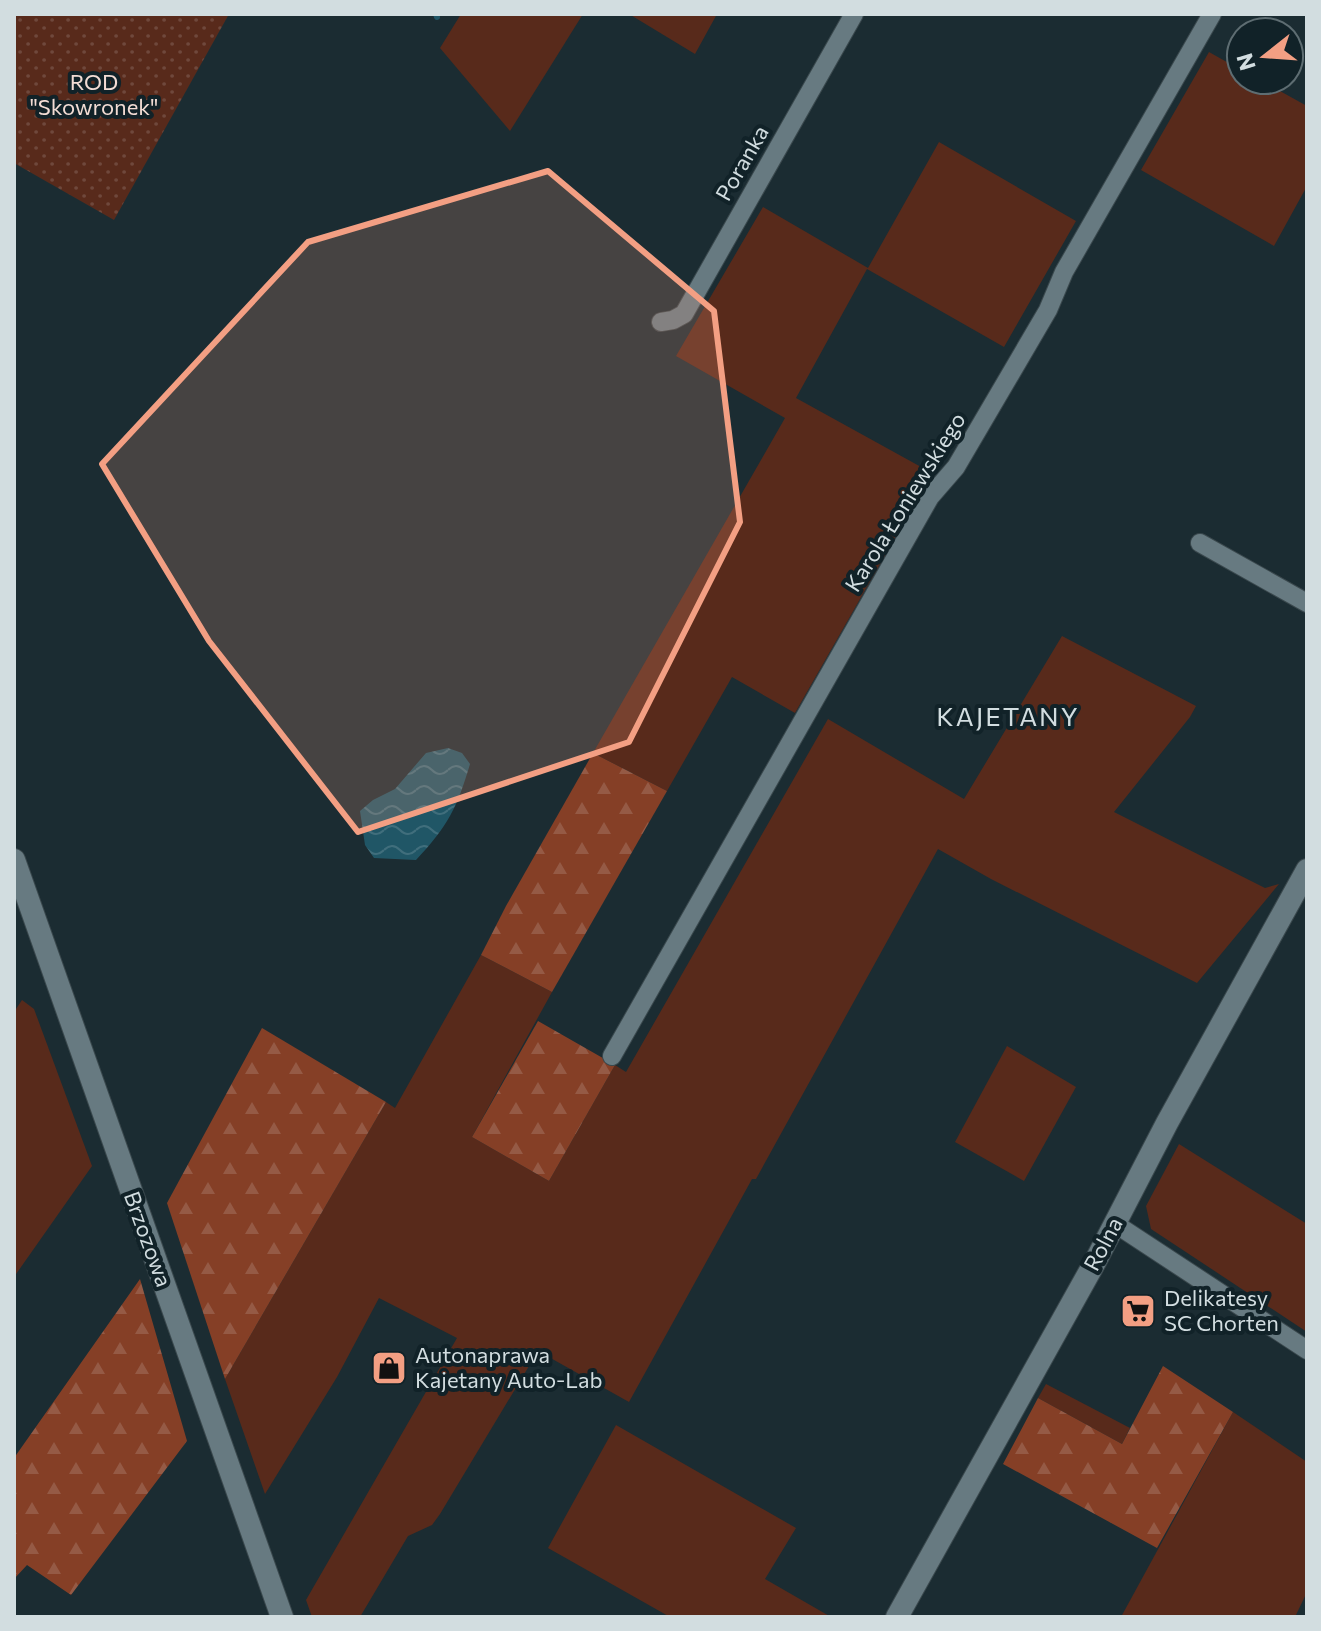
<svg xmlns="http://www.w3.org/2000/svg" width="1321" height="1631" font-family="Commissioner,sans-serif">
	<defs>
		<pattern id="forest-firs" width="22" height="20" patternUnits="userSpaceOnUse" patternTransform="scale(2)"><rect width="22" height="20" fill="#853f26"/><path d="M5 1l3.5 6h-7zM16 11l3.5 6h-7z" fill="#955a45"/></pattern>
		<pattern id="garden-dots" width="8" height="8" patternUnits="userSpaceOnUse" patternTransform="scale(2)"><rect width="8" height="8" fill="#582a1b"/><path d="M2 2h.1M6 6h.1" fill="none" stroke="#6f483c" stroke-width="1.8" stroke-linecap="round"/></pattern>
		<pattern id="water-waves" width="16" height="10" patternUnits="userSpaceOnUse" patternTransform="scale(2)"><rect width="16" height="10" fill="#205666"/><path d="M0 5q4-4 8 0t8 0" fill="none" stroke="#406e7c"/></pattern>
	</defs>
	<rect width="100%" height="100%" fill="#1b2c32"/>
	<g fill="#582a1b">
		<polygon points="461,14 583,14 510,131 440,48"/>
		<polygon points="629,14 717,14 695,54"/>
		<polygon points="1209,52 1241,70 1241,80 1260,80 1307,106 1307,186 1274,246 1141,170"/>
		<polygon points="939,142 1076,221 1004,347 867,269 796,398 932,473 795,713 732,677 667,791 593,753 785,418 676,356 763,207 868,268"/>
		<polygon points="1062,636 1196,706 1190,717 1114,812 1265,888 1279,884 1197,983 991,879 938,849 756,1179 752,1179 629,1402 538,1351 440,1514 432,1525 408,1536 360,1617 312,1617 306,1600 457,1338 379,1298 337,1377 265,1494 225,1379 386,1102 395,1108 481,955 552,992 472,1137 549,1181 615,1065 626,1072 828,719 964,799"/>
		<polygon points="22,1000 34,1009 92,1166 14,1277 14,1012"/>
		<polygon points="1007,1046 1076,1087 1024,1181 955,1142"/>
		<polygon points="1179,1144 1307,1224 1307,1332 1151,1229 1146,1206"/>
		<polygon points="1046,1384 1130,1428 1122,1444 1038,1398"/>
		<polygon points="1233,1412 1307,1462 1307,1592 1295,1617 1121,1617"/>
		<polygon points="616,1425 796,1528 765,1579 831,1617 670,1617 548,1548"/>
	</g>
	<g fill="url(#forest-firs)">
		<polygon points="593,753 667,791 552,992 481,955 506,906"/>
		<polygon points="538,1021 615,1065 549,1181 472,1137"/>
		<polygon points="262,1028 386,1102 225,1379 167,1203"/>
		<polygon points="140,1279 187,1441 71,1595 27,1565 14,1579 14,1458"/>
		<polygon points="1163,1366 1233,1412 1157,1548 1003,1464 1038,1398 1122,1444"/>
	</g>
	<polygon fill="url(#garden-dots)" points="14,14 229,14 114,220 14,163"/>
	<path fill="url(#water-waves)" d="M 448,748 L 462,753 L 470,764 C 457,808 448,826 416,860 L 374,858 L 365,845 L 360,811 L 373,800 L 395,789 L 426,753 Z"/>
	<g fill="none" stroke-linecap="round" stroke-linejoin="round">
		<polyline stroke="#205666" stroke-width="6" points="436,14 437,17"/>
		<g stroke="#3a484d" stroke-width="20">
			<g id="minor">
				<polyline points="661,322 673,320 684,314 854,14"/>
				<polyline points="1200,543 1307,603"/>
				<polyline points="612,1056 930,497 956,467 1048,310 1064,272 1212,14"/>
				<polyline points="1114,1223 1307,1350"/>
			</g>
		</g>
		<g stroke="#3a484d" stroke-width="24">
			<g id="tertiary">
				<polyline points="14,860 282,1617"/>
				<polyline points="897,1617 1095,1262 1167,1123 1307,870"/>
			</g>
		</g>
		<use href="#minor" stroke="#677a81" stroke-width="18"/>
		<use href="#tertiary" stroke="#677a81" stroke-width="22"/>
	</g>
	<path fill="#f39f83" fill-opacity="0.2" stroke="#f39f83" stroke-width="6" stroke-linejoin="round" d="M 548,171 L 714,311 L 740,522 L 629,742 L 358,832 L 209,641 L 102,464 L 308,242 Z"/>
	<defs>
		<g id="supermarket-square" transform="scale(1.8)"><rect x="-9" y="-9" width="18" height="18" rx="4" fill="#f39f83" stroke="#112228"/><path d="M-6-5.5h2.5l.6 2H6L4.5 2H-2.5L-4.4-4H-6ZM-1.5 3.2a1.3 1.3 0 1 0 .1 0ZM3 3.2a1.3 1.3 0 1 0 .1 0Z" fill="#111"/></g>
		<g id="shop-square" transform="scale(1.8)"><rect x="-9" y="-9" width="18" height="18" rx="4" fill="#f39f83" stroke="#112228"/><path d="M-5-2.5h2.3a2.7 3.5 0 0 1 5.4 0H5L5.5 6h-11ZM-1.5-2.5h3a1.5 2.3 0 0 0-3 0Z" fill="#111"/></g>
	</defs>
	<g fill-rule="evenodd">
		<use href="#supermarket-square" x="1138" y="1311"/>
		<use href="#shop-square" x="389" y="1368"/>
	</g>
	<g text-anchor="middle" stroke-width="8" stroke-linejoin="round" paint-order="stroke">
		<g font-size="22" fill="#f2dcd4" stroke="#112228">
			<text x="94" y="90">ROD<tspan x="94" dy="25">"Skowronek"</tspan></text>
		</g>
		<g font-size="22" fill="#d2dde0" stroke="#112228">
			<text transform="translate(742 163) rotate(-60)" y="8">Poranka</text>
			<text transform="translate(905 502) rotate(-58)" y="8">Karola Łoniewskiego</text>
			<text transform="translate(148 1239) rotate(70)" y="8">Brzozowa</text>
			<text transform="translate(1103 1244) rotate(-62)" y="8">Rolna</text>
		</g>
		<g font-size="22" fill="#d2dde0" stroke="#112228" text-anchor="start">
			<text x="1164" y="1306">Delikatesy<tspan x="1164" dy="25">SC Chorten</tspan></text>
			<text x="415" y="1363">Autonaprawa<tspan x="415" dy="25">Kajetany Auto-Lab</tspan></text>
		</g>
		<g font-size="26" letter-spacing="2" fill="#d2dde0" stroke="#112228">
			<text x="1008" y="726">KAJETANY</text>
		</g>
	</g>
	<rect width="1321" height="1631" fill="none" stroke="#d2dde0" stroke-width="32"/>
	<g transform="translate(1265 56) rotate(253)"><circle r="38" fill="#112228" stroke="#5e6d72" stroke-width="2"/>
	<path d="M0-6L14 30L0 20L-14 30Z" fill="#f39f83"/>
	<text y="-12" font-size="22" font-weight="bold" text-anchor="middle" fill="#d2dde0">N</text>
	</g>
</svg>
